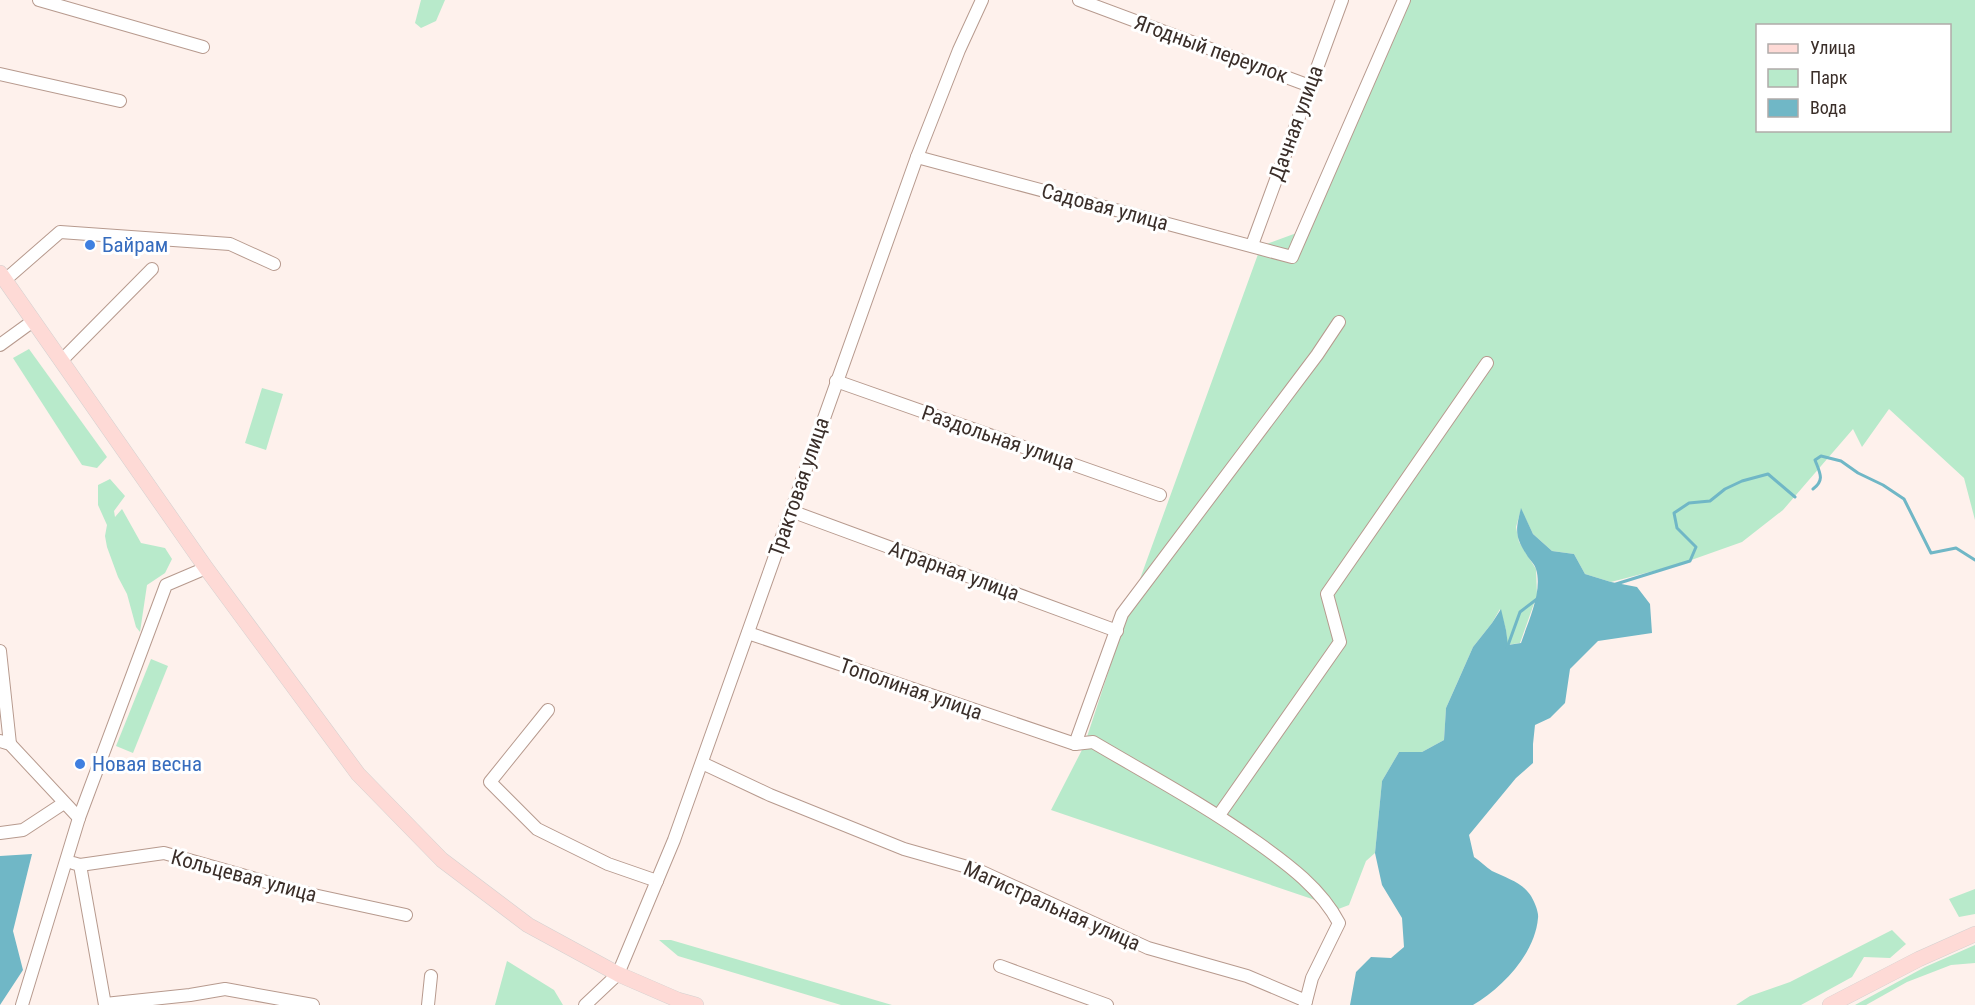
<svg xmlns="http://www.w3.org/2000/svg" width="1975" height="1005" font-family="'Roboto Condensed',sans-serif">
	<rect width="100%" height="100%" fill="#fef1ec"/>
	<g fill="#b8eacb" fill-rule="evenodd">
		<polygon points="421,0 445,0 436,21 421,28 415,23"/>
		<path d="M 1398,0 L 1975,0 L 1975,520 L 1964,478 L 1889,409 L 1862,447 L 1853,429 L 1783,510 L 1742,542 L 1680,564 L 1611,582 L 1585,574 L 1574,554 L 1552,551 L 1533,534 L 1521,509 L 1516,527 L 1519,542 L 1536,569 L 1537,595 L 1520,643 L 1507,645 L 1506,630 L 1500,609 L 1492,623 L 1473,647 L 1446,708 L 1444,740 L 1422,752 L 1399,752 L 1382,781 L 1375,853 L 1366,861 L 1349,905 L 1333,911 L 1315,900 L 1051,810 L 1084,746 L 1128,612 L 1261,246 L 1302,231 ZM 1758,26 L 1950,26 L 1950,130 L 1758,130 Z"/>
		<polygon points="29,349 107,457 97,468 82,465 13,358"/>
		<polygon points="262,388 283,394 266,450 245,443"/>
		<polygon points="110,479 125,496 114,511 115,517 122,509 141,543 165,548 172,559 165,573 147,585 140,632 136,627 127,594 118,577 107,547 105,536 107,525 98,505 98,485"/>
		<polygon points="151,659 168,666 133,753 116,746"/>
		<polygon points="1975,889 1975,914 1959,917 1949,899"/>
		<polygon points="1892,930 1906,944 1890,958 1864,957 1852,977 1801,1005 1736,1005 1750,996 1790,982"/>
		<polygon points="659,940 671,940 892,1005 841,1005 678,956"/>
		<polygon points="1975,945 1975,963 1951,965 1907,982 1866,1005 1855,1005 1925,967"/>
		<polygon points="507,961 554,990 563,1005 495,1005"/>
	</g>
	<g fill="#70b7c6">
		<path d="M 1521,508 L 1533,534 L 1552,551 L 1574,554 L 1585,574 L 1611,582 L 1637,587 L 1650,604 L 1652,633 L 1598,641 L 1570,669 L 1565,703 L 1550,718 L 1535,725 L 1533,744 L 1533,763 L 1516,778 L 1469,835 L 1474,857 C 1480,861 1486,867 1492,871 C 1506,878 1522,882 1531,896 C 1534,901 1539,912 1538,918 C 1535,954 1502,988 1473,1005 L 1350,1005 L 1356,972 L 1371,957 L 1391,958 L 1404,947 L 1402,918 L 1382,885 L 1375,853 L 1382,781 L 1399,752 L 1422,752 L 1444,740 L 1446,708 L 1458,681 L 1473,647 L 1492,623 L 1501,609 L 1506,630 L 1508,645 L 1521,643 C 1528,622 1543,591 1536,569 C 1535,565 1531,561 1528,557 C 1515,537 1515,532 1521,508 Z"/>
		<polygon points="32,854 13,931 23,970 0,1005 0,856"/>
	</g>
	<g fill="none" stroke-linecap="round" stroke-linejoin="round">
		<g stroke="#70b7c6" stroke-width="3">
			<path d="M 1813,489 C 1825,480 1820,473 1815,460 L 1821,456 L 1841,461 L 1858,473 L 1883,485 L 1904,499 L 1931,553 L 1956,548 L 1975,560"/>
			<polyline points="1616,584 1690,561 1696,547 1677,528 1674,513 1689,503 1710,501 1725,489 1742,481 1768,474 1795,497"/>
			<polyline points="1507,648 1520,612 1537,599"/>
		</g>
		<g stroke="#b79a8e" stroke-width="14">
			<g id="minor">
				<polyline points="39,0 203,47"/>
				<polyline points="1079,0 1310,86"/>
				<polyline points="0,74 120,101"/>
				<polyline points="917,157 1292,257 1404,0"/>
				<polyline points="1252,245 1342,0"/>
				<polyline points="5,280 60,232 230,244 274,264"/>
				<polyline points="0,345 33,321"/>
				<polyline points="61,361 152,269"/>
				<polyline points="836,381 1160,495"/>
				<polyline points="791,511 1117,631"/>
				<path d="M 748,633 L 1075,744 L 1093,742 C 1149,775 1205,805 1258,843 C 1289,865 1321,889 1339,923 L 1312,978 L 1305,1005"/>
				<polyline points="0,651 10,744"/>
				<polyline points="548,710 490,782 537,829 608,864 657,881"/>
				<polyline points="0,741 10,744 79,818"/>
				<polyline points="1075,744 1122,614 1317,355 1339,322"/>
				<polyline points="702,763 770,795 904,849 978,870 1148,948 1247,976 1306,1001"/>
				<polyline points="1219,815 1340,642 1327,594 1487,363"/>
				<polyline points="0,833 23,830 64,803"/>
				<polyline points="73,863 80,865 105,1005"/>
				<polyline points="80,865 164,853 309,894 406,915"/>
				<polyline points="1000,966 1107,1005"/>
				<polyline points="105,1004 190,995 225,989 313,1005"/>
				<polyline points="22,1005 79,818 166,585 206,568"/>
				<polyline points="428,1005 431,976"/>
				<polyline points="585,1005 618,974 674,840 917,157 959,50 982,0"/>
			</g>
		</g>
		<g stroke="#d4d1d0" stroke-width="16">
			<g id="major">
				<polyline points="0,273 206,568 358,774 442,860 528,925 618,974 678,1000 696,1005"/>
				<polyline points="1830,1005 1919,959 1975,934"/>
			</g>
		</g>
		<use href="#minor" stroke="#fff" stroke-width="12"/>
		<use href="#major" stroke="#fedad6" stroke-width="15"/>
	</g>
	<g fill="#3f7fe0" stroke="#fff" stroke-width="2">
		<circle cx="90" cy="245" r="6"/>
		<circle cx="80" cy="764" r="6"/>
	</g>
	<g text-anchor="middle" stroke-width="6" stroke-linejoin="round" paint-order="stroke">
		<g font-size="21" fill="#3a2e29" stroke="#fff">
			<text transform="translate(1211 49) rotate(20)" y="7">Ягодный переулок</text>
			<text transform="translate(1296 123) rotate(-70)" y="7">Дачная улица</text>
			<text transform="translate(1105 207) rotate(15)" y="7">Садовая улица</text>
			<text transform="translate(998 438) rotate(19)" y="7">Раздольная улица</text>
			<text transform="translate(799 487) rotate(-71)" y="7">Трактовая улица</text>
			<text transform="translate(954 571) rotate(20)" y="7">Аграрная улица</text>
			<text transform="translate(911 689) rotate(19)" y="7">Тополиная улица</text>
			<text transform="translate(244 876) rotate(15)" y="7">Кольцевая улица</text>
			<text transform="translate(1052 906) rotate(24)" y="7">Магистральная улица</text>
		</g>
		<g font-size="21" fill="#366cbe" stroke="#fff" text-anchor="start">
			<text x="102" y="252">Байрам</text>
			<text x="92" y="771">Новая весна</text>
		</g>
	</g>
	<rect x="1756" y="24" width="195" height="108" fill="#ffffff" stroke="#b0aba9" stroke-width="1.5"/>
	<rect x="1768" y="44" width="30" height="9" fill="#fedad6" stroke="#b0aba9" stroke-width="1.5"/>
	<text x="1810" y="54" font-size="18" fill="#3a2e29">Улица</text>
	<rect x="1768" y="69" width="30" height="18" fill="#b8eacb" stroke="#b0aba9" stroke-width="1.5"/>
	<text x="1810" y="84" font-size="18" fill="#3a2e29">Парк</text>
	<rect x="1768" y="99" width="30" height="18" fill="#70b7c6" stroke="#b0aba9" stroke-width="1.5"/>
	<text x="1810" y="114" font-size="18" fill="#3a2e29">Вода</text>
</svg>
